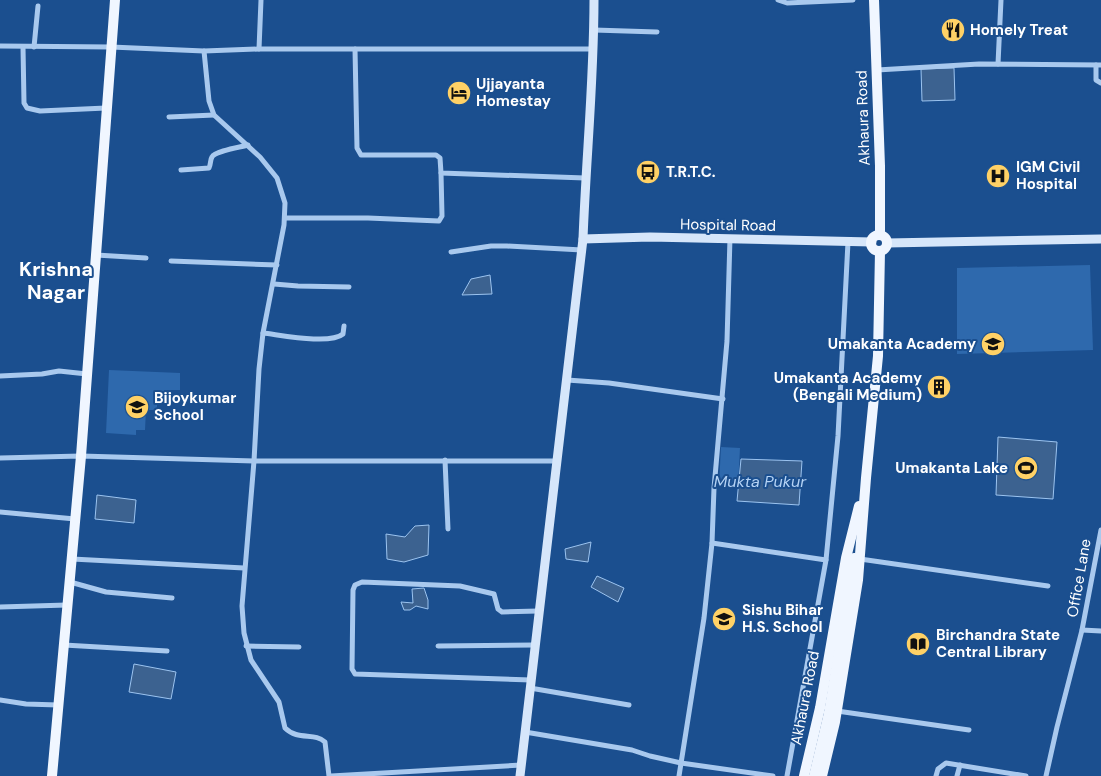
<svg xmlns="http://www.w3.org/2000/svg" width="1101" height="776" font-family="'DM Sans',sans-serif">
	<rect width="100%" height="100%" fill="#1b4f8f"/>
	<g fill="#2e69ad">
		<polygon points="1090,265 1093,350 957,354 957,268"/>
		<polygon points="109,370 180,373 180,390 164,390 164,397 157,397 157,410 146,410 145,430 136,430 136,435 106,433"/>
		<polygon points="721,447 740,448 738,486 719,485"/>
	</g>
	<g fill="#3c6290" stroke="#9cc4f0">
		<polygon points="954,68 955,100 922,101 921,69"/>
		<polygon points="490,275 492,294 462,295 471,279"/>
		<polygon points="998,437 1057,442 1053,499 996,495"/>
		<polygon points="741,459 802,461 799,505 737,501"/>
		<polygon points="97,495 136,500 134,523 95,519"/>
		<polygon points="429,525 428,555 404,562 387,559 386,534 405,537 415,526"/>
		<polygon points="591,542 588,562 566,559 565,549"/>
		<polygon points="597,576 624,588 618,602 591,587"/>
		<polygon points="424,588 428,600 428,609 416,606 410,610 404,610 401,602 413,603 412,589"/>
		<polygon points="134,664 176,672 171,699 129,692"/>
	</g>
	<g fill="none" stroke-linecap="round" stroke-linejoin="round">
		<g stroke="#a9c9ee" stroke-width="5">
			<polyline points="778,0 787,3 853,0"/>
			<polyline points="594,30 657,32"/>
			<polyline points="0,46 111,47 204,51 259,49 594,49"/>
			<polyline points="23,47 24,103 27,108 40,111 106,108"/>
			<polyline points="34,47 38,6"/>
			<polyline points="259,49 261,0"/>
			<polyline points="355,49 357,148 361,155 436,155 440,158 441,173 585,178"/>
			<path d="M 204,51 L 209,101 L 214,115 L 260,157 L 277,178 L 285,203 L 284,225 L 263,333 L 259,369 L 254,461 L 242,606 L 244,633 L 251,660 L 279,702 L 285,728 C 298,741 315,732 325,742 L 329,776"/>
			<polyline points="998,64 1001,0"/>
			<polyline points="1096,65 1096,80 1101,83"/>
			<polyline points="877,70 979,64 1101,65"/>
			<polyline points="169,117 214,115"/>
			<path d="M 181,170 L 209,168 C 211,164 210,160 212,157 C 215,151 241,147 248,145"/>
			<polyline points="285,218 368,218 439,221 442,216 441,173"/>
			<polyline points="451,252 491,246 507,246 582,250"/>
			<polyline points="96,255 146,258"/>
			<polyline points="171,261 277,265"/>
			<polyline points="274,284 298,286 349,287"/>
			<path d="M 263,333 C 281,335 330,345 343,334 L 344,326"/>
			<polyline points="0,376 42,374 59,371 87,374"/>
			<polyline points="567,380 609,383 723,399"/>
			<polyline points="0,458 81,456 254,461 557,461"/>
			<polyline points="445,460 448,529"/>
			<polyline points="0,512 75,519"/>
			<polyline points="712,543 826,560"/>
			<polyline points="72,559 244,568"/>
			<polyline points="860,559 1048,586"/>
			<polyline points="70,582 106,592 172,598"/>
			<polyline points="0,607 67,605"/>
			<polyline points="1082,630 1101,631"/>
			<polyline points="64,645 167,651"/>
			<polyline points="246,646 299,647"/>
			<polyline points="438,646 535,645"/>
			<polyline points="531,680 355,674 352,669 353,590 355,585 362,582 460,586 494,594 498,609 502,612 538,611"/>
			<polyline points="530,688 629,705"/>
			<polyline points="0,700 26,704 58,705"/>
			<polyline points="837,711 969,730"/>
			<polyline points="525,732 632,750 650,756 681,763 773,776"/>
			<polyline points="331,776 521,765"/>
			<polyline points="679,776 704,618 712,543 714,488 727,341 730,238"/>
			<polyline points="787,776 826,560 838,436 848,242"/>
			<polyline points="936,776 938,769 946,763 1026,776"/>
			<polyline points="957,776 960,765"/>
			<polyline points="1046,776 1057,727 1082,630 1101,530"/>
		</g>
		<g stroke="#d6e6fa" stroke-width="9">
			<polyline points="583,239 650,237 872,242"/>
			<polyline points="887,243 1101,239"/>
			<path d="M 520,776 L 583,239 C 586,159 594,80 594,0"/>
		</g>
		<g stroke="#f0f6ff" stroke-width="10">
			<polyline points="874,0 880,166 880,235"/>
			<circle cx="879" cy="243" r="8"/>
			<polyline points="52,776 81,456 115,0"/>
			<polyline points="804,776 820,708 846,558 859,506"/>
			<polyline points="814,776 829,713 854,558"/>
			<polyline points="822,776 835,722 858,580 866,478 878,356 880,251"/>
		</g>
	</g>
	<defs>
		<g id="restaurant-disc" transform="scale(1.25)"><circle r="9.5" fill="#ffd166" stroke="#1b4f8f"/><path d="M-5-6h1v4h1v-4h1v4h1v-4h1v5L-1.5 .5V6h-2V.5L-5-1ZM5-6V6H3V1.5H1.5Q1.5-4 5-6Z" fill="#111"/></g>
		<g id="hotel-disc" transform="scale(1.25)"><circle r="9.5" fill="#ffd166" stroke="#1b4f8f"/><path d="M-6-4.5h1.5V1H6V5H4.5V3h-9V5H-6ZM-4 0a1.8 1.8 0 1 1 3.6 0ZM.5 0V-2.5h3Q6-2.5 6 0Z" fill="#111"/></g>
		<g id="bus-disc" transform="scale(1.25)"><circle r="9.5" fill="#ffd166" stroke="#1b4f8f"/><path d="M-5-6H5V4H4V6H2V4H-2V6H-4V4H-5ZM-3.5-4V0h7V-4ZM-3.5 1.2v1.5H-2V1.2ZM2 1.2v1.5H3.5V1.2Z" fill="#111"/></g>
		<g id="hospital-disc" transform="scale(1.25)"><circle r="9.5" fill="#ffd166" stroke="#1b4f8f"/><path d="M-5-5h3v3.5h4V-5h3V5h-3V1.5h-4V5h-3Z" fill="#111"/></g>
		<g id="school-disc" transform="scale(1.25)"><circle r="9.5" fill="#ffd166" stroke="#1b4f8f"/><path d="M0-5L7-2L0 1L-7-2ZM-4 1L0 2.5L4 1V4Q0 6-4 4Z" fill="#111"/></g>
		<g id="building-disc" transform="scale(1.25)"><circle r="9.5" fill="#ffd166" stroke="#1b4f8f"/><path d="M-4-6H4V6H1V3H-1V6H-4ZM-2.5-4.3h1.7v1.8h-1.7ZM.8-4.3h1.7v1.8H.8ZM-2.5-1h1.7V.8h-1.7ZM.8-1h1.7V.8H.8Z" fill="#111"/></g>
		<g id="stadium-disc" transform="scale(1.25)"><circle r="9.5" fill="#ffd166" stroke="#1b4f8f"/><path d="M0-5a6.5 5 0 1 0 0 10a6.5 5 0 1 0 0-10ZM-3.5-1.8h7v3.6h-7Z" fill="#111"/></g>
		<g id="library-disc" transform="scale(1.25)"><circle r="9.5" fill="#ffd166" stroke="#1b4f8f"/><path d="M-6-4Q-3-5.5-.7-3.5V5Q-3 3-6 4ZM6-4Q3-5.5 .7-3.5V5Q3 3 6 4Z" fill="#111"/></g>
	</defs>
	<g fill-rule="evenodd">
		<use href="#restaurant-disc" x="953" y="30"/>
		<use href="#hotel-disc" x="459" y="93"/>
		<use href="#bus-disc" x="648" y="172"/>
		<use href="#hospital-disc" x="998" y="176"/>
		<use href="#school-disc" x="993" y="344"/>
		<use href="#building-disc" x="939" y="387"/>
		<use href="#school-disc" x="137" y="407"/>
		<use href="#stadium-disc" x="1026" y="468"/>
		<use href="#school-disc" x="724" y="619"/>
		<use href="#library-disc" x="918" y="644"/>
	</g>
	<g text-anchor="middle" stroke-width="4" stroke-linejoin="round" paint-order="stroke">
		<g font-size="15" font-weight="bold" fill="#fff" stroke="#1b4f8f" text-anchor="start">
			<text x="970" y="35">Homely Treat</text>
			<text x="476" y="89">Ujjayanta<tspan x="476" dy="17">Homestay</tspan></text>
			<text x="1016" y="172">IGM Civil<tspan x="1016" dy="17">Hospital</tspan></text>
			<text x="666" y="177">T.R.T.C.</text>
			<text x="976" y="349" text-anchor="end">Umakanta Academy</text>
			<text x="922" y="383" text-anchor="end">Umakanta Academy<tspan x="922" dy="17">(Bengali Medium)</tspan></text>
			<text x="154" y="403">Bijoykumar<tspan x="154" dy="17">School</tspan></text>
			<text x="1008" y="473" text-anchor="end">Umakanta Lake</text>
			<text x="742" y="615">Sishu Bihar<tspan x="742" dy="17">H.S. School</tspan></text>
			<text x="936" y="640">Birchandra State<tspan x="936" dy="17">Central Library</tspan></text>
		</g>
		<g font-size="15" fill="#fff" stroke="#1b4f8f">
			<text transform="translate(863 118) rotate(-92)" y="5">Akhaura Road</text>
			<text transform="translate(728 225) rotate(1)" y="5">Hospital Road</text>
			<text transform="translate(1079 578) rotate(-80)" y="5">Office Lane</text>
			<text transform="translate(805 698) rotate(-79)" y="5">Akhaura Road</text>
		</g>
		<g font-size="16" font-style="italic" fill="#b5d3f5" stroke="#1b4f8f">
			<text x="760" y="487">Mukta Pukur</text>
		</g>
		<g font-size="20" font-weight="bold" fill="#fff" stroke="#1b4f8f">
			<text x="56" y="276">Krishna<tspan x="56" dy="23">Nagar</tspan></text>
		</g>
	</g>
</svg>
